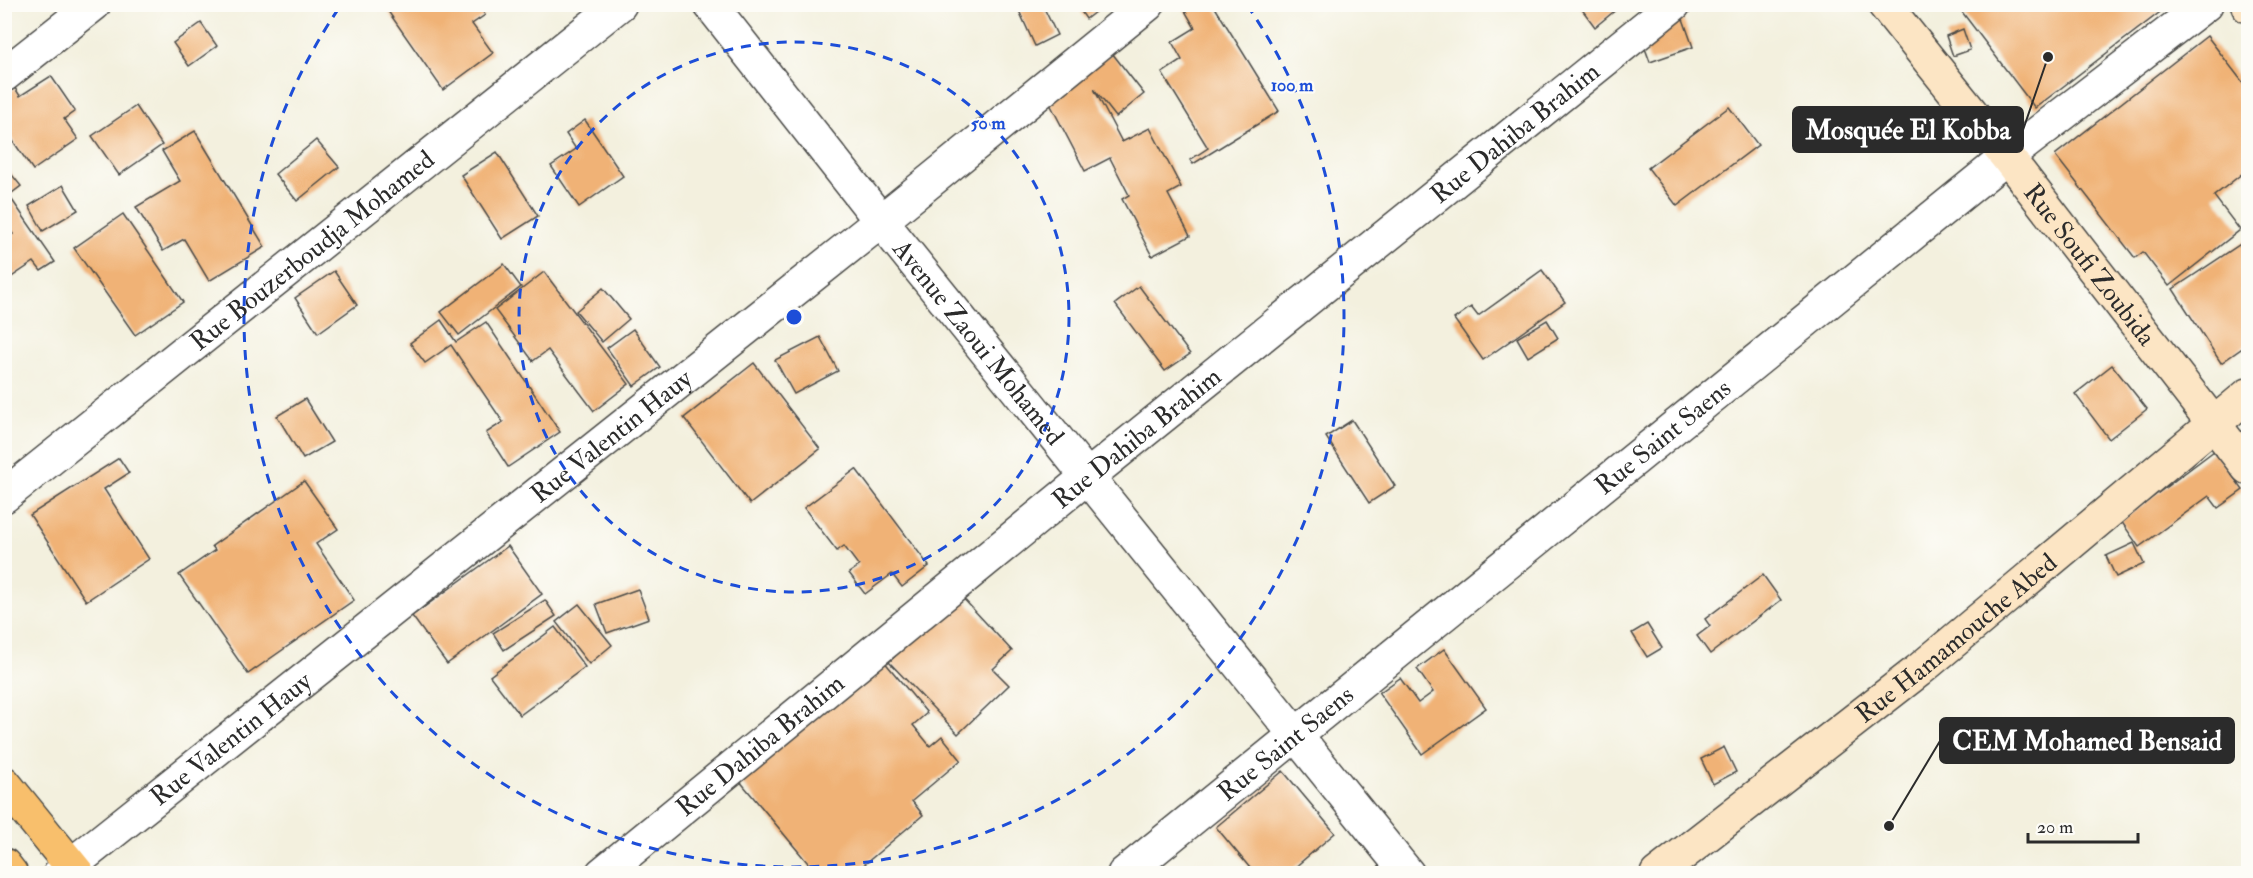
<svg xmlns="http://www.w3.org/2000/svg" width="2253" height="878" font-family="'IM FELL Double Pica',serif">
	<rect width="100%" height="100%" fill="#fdfcf7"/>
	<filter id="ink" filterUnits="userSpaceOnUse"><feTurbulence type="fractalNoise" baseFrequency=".0167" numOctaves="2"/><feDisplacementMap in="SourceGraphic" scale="12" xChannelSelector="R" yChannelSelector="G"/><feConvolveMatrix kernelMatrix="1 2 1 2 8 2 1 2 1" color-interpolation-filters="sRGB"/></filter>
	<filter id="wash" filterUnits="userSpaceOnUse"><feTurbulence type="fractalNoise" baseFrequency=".008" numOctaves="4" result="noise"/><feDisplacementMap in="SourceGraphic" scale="24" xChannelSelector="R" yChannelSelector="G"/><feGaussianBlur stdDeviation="1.35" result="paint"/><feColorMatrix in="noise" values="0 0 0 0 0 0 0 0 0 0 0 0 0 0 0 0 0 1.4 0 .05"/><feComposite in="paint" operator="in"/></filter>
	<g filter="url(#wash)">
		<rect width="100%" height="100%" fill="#f3f0de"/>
		<g id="blocks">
			<g fill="#f0b276">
				<polygon points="383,4 478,4 485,15 472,24 493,53 443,90"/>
				<polygon points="1016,4 1042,4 1057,35 1035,46"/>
				<polygon points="1076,4 1105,4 1086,19"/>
				<polygon points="1181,4 1213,4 1279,111 1193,164 1190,160 1208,148 1162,73 1182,60 1172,42 1195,28"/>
				<polygon points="1578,4 1623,4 1595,27"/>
				<polygon points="1956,4 2167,4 2168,6 2035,108"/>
				<polygon points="1682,16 1693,47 1650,62 1639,32"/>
				<polygon points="201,23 217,46 189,66 173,43"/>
				<polygon points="1963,29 1970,50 1953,56 1946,36"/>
				<polygon points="2207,36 2248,89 2248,169 2214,196 2240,230 2169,286 2143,252 2135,258 2055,155"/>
				<polygon points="1112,53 1144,94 1116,117 1094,89 1122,142 1150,128 1181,187 1168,194 1190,236 1152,256 1122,199 1129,195 1110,158 1085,171 1046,96"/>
				<polygon points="51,76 75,111 64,119 78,139 33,170 4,128 4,95 15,88 20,96"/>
				<polygon points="136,106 162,145 119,175 92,136"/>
				<polygon points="1729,107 1758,145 1677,206 1648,168"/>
				<polygon points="585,120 623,176 579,207 551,166 576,149 566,134"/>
				<polygon points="195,131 265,247 209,281 184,239 163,251 136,207 180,181 162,151"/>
				<polygon points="316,140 339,167 297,201 275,174"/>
				<polygon points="497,152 538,216 502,239 461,175"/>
				<polygon points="4,165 21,186 4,199"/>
				<polygon points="63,185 78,210 43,231 29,206"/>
				<polygon points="12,200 55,262 41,271 34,262 4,282 4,240 13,234 4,221 4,205"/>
				<polygon points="123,214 183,302 135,335 74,248"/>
				<polygon points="2248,239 2248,344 2221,363 2173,289"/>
				<polygon points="504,264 521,287 459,335 441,312"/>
				<polygon points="1542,270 1565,302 1483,360 1454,319 1471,307 1478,316"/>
				<polygon points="334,271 357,305 318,333 295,298"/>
				<polygon points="544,272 629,384 594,411 548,350 533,361 495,310"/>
				<polygon points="1139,286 1190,354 1165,371 1115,304"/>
				<polygon points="603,288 629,319 602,342 576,311"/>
				<polygon points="441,320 456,342 486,322 560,432 508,467 486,433 503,422 451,345 425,363 410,343"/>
				<polygon points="1547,320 1558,338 1528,357 1517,338"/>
				<polygon points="633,329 660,367 634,386 607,348"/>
				<polygon points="820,337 838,371 794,394 775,360"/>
				<polygon points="754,363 820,449 750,504 684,418"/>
				<polygon points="2112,365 2147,409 2109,439 2075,394"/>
				<polygon points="305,399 332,442 303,459 277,416"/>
				<polygon points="1352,420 1395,486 1369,503 1326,437"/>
				<polygon points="2214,451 2243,490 2218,508 2209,496 2139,547 2121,521"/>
				<polygon points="119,458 129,473 104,489 149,559 86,601 30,515"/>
				<polygon points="856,469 929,566 902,587 892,574 865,594 849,573 859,566 844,546 837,551 804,508"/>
				<polygon points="304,481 338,529 316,544 354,600 248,674 179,575 215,550 212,546"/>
				<polygon points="2134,543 2144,564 2116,577 2106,556"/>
				<polygon points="508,546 542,594 447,664 412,616"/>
				<polygon points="1763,575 1781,600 1710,654 1697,636 1710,626 1705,619"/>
				<polygon points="638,589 649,618 607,633 596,604"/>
				<polygon points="960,595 1012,651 993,669 1009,685 958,734 889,662"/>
				<polygon points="545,600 556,616 504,650 493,633"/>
				<polygon points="579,604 612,645 589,664 556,622"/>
				<polygon points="1647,624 1662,648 1647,657 1632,633"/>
				<polygon points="555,627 585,667 520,715 490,676"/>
				<polygon points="1444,649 1486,708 1422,754 1379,693 1400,678 1418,703 1433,692 1417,669"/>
				<polygon points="883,660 927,713 913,725 930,746 942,736 961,760 912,801 923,815 853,874 817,874 739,780"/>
				<polygon points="1724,747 1736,772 1713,784 1701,759"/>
				<polygon points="1283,771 1335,833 1287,874 1255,874 1216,827"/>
			</g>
		</g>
	</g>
	<g filter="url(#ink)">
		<use href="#blocks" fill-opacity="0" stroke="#494946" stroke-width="1.5"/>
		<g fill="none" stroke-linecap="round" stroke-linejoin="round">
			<g stroke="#494946" stroke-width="36">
				<g id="street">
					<path id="s1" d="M 710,4 L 881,221 L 1408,874"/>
					<polyline points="4,75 94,4"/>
					<path id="s2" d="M 4,496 L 620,4"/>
					<path id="s3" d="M 60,874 L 881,221 L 1148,4"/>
					<path id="s4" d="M 602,874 L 1087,477 L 1674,4"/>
					<path id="s5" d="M 1124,874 L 2007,157 L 2206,4"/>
				</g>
			</g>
			<g stroke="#494946" stroke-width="36">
				<g id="secondary">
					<path id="s6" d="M 1884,4 L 2007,157 L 2248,468"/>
					<polyline points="2248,4 2248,6"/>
					<path id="s7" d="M 1657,874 L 1918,671 L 2248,395"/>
				</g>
			</g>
			<g stroke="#494946" stroke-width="36">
				<g id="primary">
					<polyline points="4,783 78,874"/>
					<polyline points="4,865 11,874"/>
				</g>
			</g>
			<use href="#street" stroke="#fff" stroke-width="33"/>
			<use href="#secondary" stroke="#fce5c4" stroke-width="33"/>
			<use href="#primary" stroke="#f8bf6c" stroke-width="33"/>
		</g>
	</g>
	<g fill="none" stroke="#1d4ed8" stroke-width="3" stroke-dasharray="10 8">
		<circle cx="794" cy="317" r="275"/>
		<path d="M1247 5A550 550 0 1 1 341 5"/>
	</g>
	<g text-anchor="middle" stroke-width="4.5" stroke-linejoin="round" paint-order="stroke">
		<g font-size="26" fill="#2b2b2b" stroke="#fdfcf7">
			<text dy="9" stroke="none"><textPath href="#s4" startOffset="1176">Rue Dahiba Brahim</textPath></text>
			<text dy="9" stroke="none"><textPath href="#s2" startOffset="394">Rue Bouzerboudja Mohamed</textPath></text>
			<text dy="9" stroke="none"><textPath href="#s6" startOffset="332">Rue Soufi Zoubida</textPath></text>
			<text dy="9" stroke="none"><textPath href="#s1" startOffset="432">Avenue Zaoui Mohamed</textPath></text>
			<text dy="9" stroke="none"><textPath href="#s3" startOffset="704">Rue Valentin Hauy</textPath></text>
			<text dy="9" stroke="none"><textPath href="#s4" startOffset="690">Rue Dahiba Brahim</textPath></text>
			<text dy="9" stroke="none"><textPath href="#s5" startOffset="694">Rue Saint Saens</textPath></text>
			<text dy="9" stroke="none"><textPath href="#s7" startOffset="381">Rue Hamamouche Abed</textPath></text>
			<text dy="9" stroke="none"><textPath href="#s3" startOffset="218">Rue Valentin Hauy</textPath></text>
			<text dy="9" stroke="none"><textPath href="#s5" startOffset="208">Rue Saint Saens</textPath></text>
			<text dy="9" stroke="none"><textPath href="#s4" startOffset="204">Rue Dahiba Brahim</textPath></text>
		</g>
	</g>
	<circle cx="794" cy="317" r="9" fill="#1d4ed8" stroke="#fdfcf7" stroke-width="3"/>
	<g font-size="18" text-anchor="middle" font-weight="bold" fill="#1d4ed8" stroke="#fdfcf7" stroke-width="4.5" stroke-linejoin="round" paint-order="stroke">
		<text x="1292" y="91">100 m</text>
		<text x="988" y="129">50 m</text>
	</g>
	<path fill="none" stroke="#2b2b2b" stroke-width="2" d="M2048 57L2023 130M1889 826L1940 741"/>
	<g fill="#2b2b2b" stroke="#fdfcf7" stroke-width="2">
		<circle cx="2048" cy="57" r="6"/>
		<circle cx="1889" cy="826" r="6"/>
	</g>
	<g fill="#2b2b2b" stroke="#2b2b2b" stroke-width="2">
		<rect x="1793" y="107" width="230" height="45" rx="6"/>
		<rect x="1940" y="718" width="294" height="45" rx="6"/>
	</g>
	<g font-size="27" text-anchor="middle" font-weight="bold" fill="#fff">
		<text x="1908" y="139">Mosquée El Kobba</text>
		<text x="2087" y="750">CEM Mohamed Bensaid</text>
	</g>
	<rect width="2253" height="878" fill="none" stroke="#fdfcf7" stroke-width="24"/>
	<path d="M2028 833v9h110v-9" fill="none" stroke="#2b2b2b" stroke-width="3"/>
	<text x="2037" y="833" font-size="18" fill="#2b2b2b" stroke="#fdfcf7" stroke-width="4.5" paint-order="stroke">20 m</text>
</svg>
